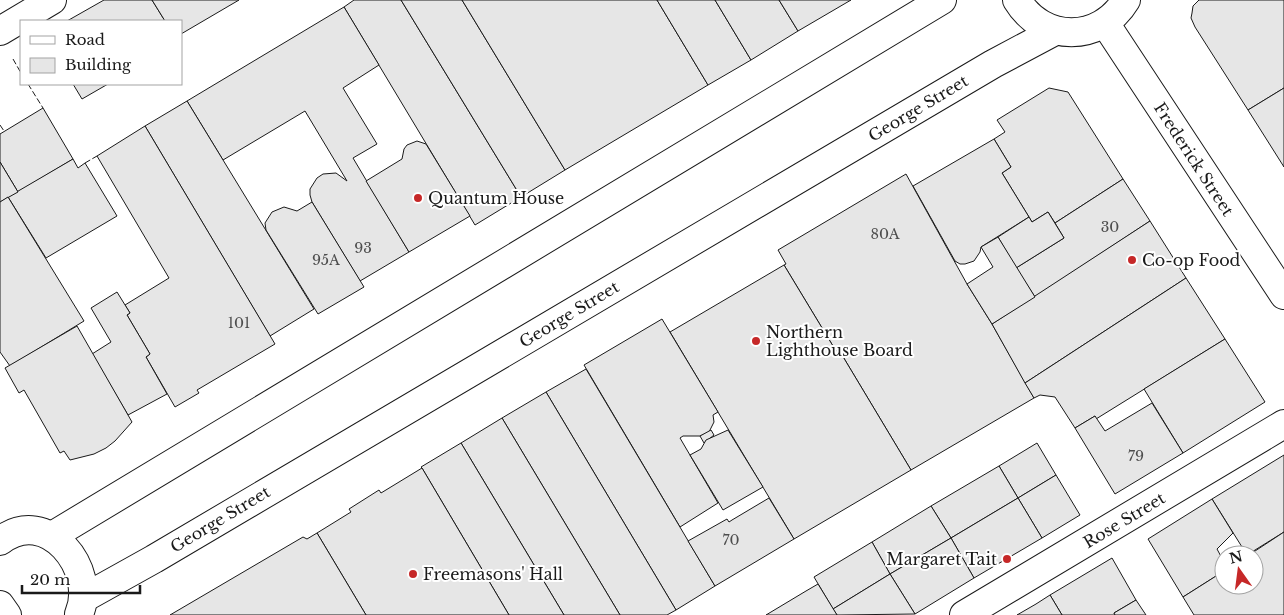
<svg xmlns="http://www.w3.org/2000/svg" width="1284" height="615" font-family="'Libre Baskerville',serif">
	<rect width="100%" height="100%" fill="#fff"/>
	<g fill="#e6e6e6" stroke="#1a1a1a">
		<polygon points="104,0 152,0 165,21 67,21"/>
		<polygon points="152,0 239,0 181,34 181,21 165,21"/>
		<polygon points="354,0 401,0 521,197 475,225 344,7"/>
		<polygon points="401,0 462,0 565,170 521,197"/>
		<polygon points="462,0 657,0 708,85 565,170"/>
		<polygon points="657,0 715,0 751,60 708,85"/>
		<polygon points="715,0 779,0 798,31 751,60"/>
		<polygon points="779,0 851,0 798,31"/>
		<polygon points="1199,0 1284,0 1284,88 1248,110 1195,27 1191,18 1192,13 1193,6"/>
		<polygon points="344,7 379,65 343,88 377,144 353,158 409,252 360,281 312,202 310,195 310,189 317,178 323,174 336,173 347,181 305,111 223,160 187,101"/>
		<polygon points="73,84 108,84 82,99"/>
		<polygon points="1049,88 1068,92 1123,179 1055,223 1048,212 1032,222 1002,173 1011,167 994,139 1005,132 997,120"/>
		<polygon points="1284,88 1284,167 1248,110"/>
		<polygon points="187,101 314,309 270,336 145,126"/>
		<polygon points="43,108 73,159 18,192 0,162 0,134"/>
		<polygon points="145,126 275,344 197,390 199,393 175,407 146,357 150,354 127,315 130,313 125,305 169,278 97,156"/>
		<polygon points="994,139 1011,167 1002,173 1029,217 981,247 980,252 974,261 965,264 960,264 955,261 913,186"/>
		<polygon points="417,141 426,144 470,216 409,252 366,181 402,159 404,149 407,145"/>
		<polygon points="73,159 78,168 85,163 117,216 46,258 8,197"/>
		<polygon points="0,162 18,192 0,202"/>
		<polygon points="906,174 967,284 992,324 1034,398 911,470 839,350 836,351 784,265 786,264 778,250"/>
		<polygon points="1123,179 1150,221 1035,297 1016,268 1064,238 1055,223"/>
		<polygon points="8,197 84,321 10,366 0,352 0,202"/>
		<polygon points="312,202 364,287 318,314 266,230 265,223 272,212 284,207 297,211"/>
		<polygon points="1048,212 1064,238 1016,268 998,237 1029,217 1032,222"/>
		<polygon points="1150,221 1186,278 1025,383 992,324"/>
		<polygon points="998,237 1035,297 992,324 967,284 993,267 981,247"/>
		<polygon points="784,265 836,351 839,350 911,470 794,539 670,332"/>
		<polygon points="1186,278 1225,339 1096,419 1095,416 1075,428 1055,397 1040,395 1034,398 1025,383"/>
		<polygon points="117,292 130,313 127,315 150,354 146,357 167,394 128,415 92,354 111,342 91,308"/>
		<polygon points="662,319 718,412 713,415 714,422 709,432 700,436 683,436 680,438 718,503 680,527 584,365"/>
		<polygon points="77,326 132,422 115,441 106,448 94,454 70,460 64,451 60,453 24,390 19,393 5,368"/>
		<polygon points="1225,339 1265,402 1183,453 1144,389"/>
		<polygon points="586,369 715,586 676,610 546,392"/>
		<polygon points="546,392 676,610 667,615 620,615 502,418"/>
		<polygon points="1152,403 1183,453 1115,494 1075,428 1095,416 1105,431"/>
		<polygon points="502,418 620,615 564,615 461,443"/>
		<polygon points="711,430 714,435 704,443 700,436"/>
		<polygon points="728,430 763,487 723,510 690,455 701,449 706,440"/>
		<polygon points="461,443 564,615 509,615 422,468 421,467"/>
		<polygon points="1037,443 1056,475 1018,498 999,466"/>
		<polygon points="1284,455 1284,532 1247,555 1212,499"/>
		<polygon points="999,466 1018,498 951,538 931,506"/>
		<polygon points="422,468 509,615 366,615 317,533 351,512 349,509 379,490 381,493"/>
		<polygon points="1056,475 1080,515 1042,538 1018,498"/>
		<polygon points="769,498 794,539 715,586 688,541 727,519 729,522 732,520"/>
		<polygon points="1018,498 1042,538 974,578 951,538"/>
		<polygon points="1212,499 1233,533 1217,549 1224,562 1224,571 1183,597 1148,539"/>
		<polygon points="931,506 951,538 890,574 872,542"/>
		<polygon points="1284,532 1284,615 1194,615 1183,597 1224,571 1224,585 1254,585 1254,555 1249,555"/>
		<polygon points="317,533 366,615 170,615 303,537 307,539"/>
		<polygon points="951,538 974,578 915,614 890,574"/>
		<polygon points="872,542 890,574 833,609 814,577"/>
		<polygon points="1112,558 1136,600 1114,613 1115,615 1062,615 1050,595"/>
		<polygon points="890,574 915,614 837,615 833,609"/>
		<polygon points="818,584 837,615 766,615 806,591"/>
		<polygon points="1050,595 1062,615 1017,615 1036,604"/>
		<polygon points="1136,600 1146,615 1115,615 1114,613"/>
	</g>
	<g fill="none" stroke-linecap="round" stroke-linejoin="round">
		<g stroke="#1a1a1a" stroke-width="30">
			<g id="street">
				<polyline points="1105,23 1284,295"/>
				<polyline points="0,31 52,0"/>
				<polyline points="964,615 1284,424"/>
			</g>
		</g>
		<g stroke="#1a1a1a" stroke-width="30">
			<g id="secondary">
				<path d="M 1017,0 C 1043,43 1100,43 1126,0"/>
				<polyline points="52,536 942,0"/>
				<path d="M 0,541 C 47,504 98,570 79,614"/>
				<polyline points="84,598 154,559 993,64 1055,31"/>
				<polyline points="0,605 7,615"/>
			</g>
		</g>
		<use href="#street" stroke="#fff" stroke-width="28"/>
		<use href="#secondary" stroke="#fff" stroke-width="28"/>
		<g stroke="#1a1a1a" stroke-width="1" stroke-dasharray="6 2.5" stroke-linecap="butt">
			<polyline points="13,59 21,73"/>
			<polyline points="28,84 43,108"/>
			<polyline points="0,125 4,131"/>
			<polyline points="85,163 97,156"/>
		</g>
	</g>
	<g fill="#c62828" stroke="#fff" stroke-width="2">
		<circle cx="418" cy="198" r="5"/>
		<circle cx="1132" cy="260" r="5"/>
		<circle cx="756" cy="341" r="5"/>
		<circle cx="1007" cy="559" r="5"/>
		<circle cx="413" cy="574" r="5"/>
	</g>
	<g text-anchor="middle" stroke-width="4" stroke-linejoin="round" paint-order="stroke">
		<g font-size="14" fill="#4d4d4d">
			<text x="1110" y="232">30</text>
			<text x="885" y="239">80A</text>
			<text x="363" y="253">93</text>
			<text x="326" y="265">95A</text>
			<text x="239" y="328">101</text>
			<text x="1136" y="461">79</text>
			<text x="731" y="545">70</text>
		</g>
		<g font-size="16" fill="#1a1a1a" stroke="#fff">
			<text transform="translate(918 108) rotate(-31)" y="6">George Street</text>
			<text transform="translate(1194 159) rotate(57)" y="6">Frederick Street</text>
			<text transform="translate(569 314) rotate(-31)" y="6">George Street</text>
			<text transform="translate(220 519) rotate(-31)" y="6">George Street</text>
			<text transform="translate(1124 520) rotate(-31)" y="6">Rose Street</text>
		</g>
		<g font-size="16" fill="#1a1a1a" stroke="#fff" text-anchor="start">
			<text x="428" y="204">Quantum House</text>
			<text x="1142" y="266">Co-op Food</text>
			<text x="766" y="338">Northern<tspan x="766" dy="18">Lighthouse Board</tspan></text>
			<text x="997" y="565" text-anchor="end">Margaret Tait</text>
			<text x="423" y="580">Freemasons' Hall</text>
		</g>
	</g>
	<rect x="20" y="20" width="162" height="65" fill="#ffffff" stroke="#a3a3a3"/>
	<rect x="30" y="36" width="25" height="8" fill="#ffffff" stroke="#a3a3a3"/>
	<text x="65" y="45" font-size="15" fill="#1a1a1a">Road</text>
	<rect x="30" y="58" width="25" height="15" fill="#e6e6e6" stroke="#a3a3a3"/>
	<text x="65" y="70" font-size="15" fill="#1a1a1a">Building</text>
	<g transform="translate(1239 570) rotate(346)"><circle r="24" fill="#ffffff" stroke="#a3a3a3"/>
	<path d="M0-4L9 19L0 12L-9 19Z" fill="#c62828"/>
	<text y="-8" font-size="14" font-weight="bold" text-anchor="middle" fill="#1a1a1a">N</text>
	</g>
	<path d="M22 585v8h118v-8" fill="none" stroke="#1a1a1a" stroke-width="2.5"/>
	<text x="30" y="585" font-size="15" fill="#1a1a1a" stroke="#ffffff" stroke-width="4" paint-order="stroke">20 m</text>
</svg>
